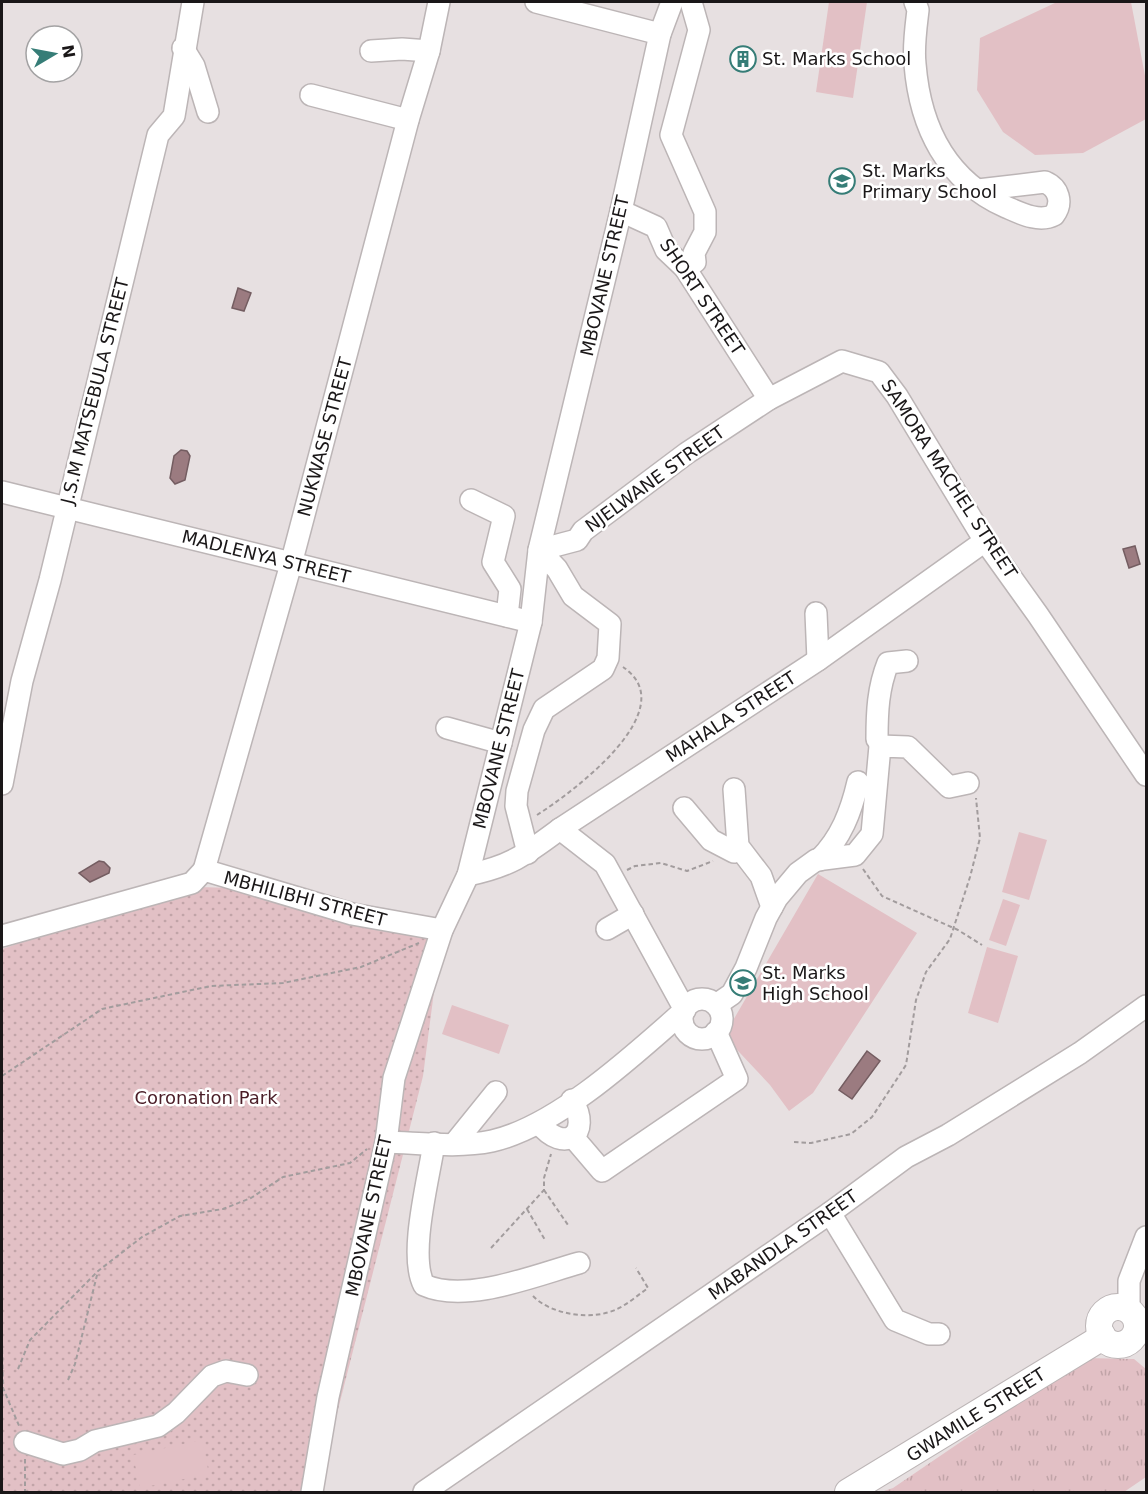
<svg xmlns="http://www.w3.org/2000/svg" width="1148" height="1494" font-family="'DejaVu Sans',sans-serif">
	<defs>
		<pattern id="grass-tufts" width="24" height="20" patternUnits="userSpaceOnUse" patternTransform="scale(1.5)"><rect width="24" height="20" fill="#e2c0c5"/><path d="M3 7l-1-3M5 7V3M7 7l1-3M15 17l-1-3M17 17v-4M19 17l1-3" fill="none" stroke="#c1a4a8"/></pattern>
		<pattern id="park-dots" width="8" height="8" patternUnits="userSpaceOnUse" patternTransform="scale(1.5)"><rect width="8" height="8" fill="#e2c0c5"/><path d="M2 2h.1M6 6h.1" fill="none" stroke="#c1a4a8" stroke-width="1.8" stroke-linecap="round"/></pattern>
	</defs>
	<rect width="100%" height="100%" fill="#e7e0e1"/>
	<polygon fill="url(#grass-tufts)" points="1084,1358 1134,1359 1146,1369 1146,1477 1124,1492 881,1492 893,1488"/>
	<polygon fill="url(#park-dots)" points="198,887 234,888 442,930 423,1076 317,1492 2,1492 2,949 166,894"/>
	<g fill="#e2c0c5">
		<polygon points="829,2 867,2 853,98 816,92"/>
		<polygon points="1057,2 1131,2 1146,81 1146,119 1083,153 1035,155 1003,132 977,90 980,38"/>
		<polygon points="1019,832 1047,840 1029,900 1002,892"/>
		<polygon points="818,874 917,933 813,1093 789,1111 770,1085 724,1036"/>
		<polygon points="1003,899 1020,905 1006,946 989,940"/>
		<polygon points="987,947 1018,956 998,1023 968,1013"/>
		<polygon points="452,1005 509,1025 499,1054 442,1034"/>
		<polygon points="202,1440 209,1474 140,1488 133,1455"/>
	</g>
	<g fill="#9b7b80" stroke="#745d61" stroke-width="1.5">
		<polygon points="238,288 251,293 244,311 232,308"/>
		<polygon points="181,450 187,451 190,456 185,480 175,484 170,478 174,456"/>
		<polygon points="1135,546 1140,564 1129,568 1123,549"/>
		<polygon points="99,861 104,862 110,868 109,873 90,882 79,873"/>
		<polygon points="867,1051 880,1061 852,1099 839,1090"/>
	</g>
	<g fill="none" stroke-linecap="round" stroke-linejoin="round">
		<g stroke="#bcb5b6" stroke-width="24">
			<g id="minor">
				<polyline points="536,2 660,34"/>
				<path d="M 915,2 L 918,10 C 916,27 913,47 915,64 C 920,127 946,180 1006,207 C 1020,213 1039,223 1054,215 C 1063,203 1059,188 1045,182 L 978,190"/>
				<polyline points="183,48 194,66 208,112"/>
				<polyline points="371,51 402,49 429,51"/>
				<polyline points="311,95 408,120"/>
				<polyline points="621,211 656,227 666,250 685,268 769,399"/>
				<polyline points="685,268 695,262 694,253 705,232 705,212 671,135 699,30 691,2"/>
				<polyline points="2,492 531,622"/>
				<polyline points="471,500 504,516 493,562 510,589 507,616"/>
				<polyline points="816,613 818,660"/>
				<polyline points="447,728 501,743"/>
				<path d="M 877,739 C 877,712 878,688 888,663 L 907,661"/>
				<polyline points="2,784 22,681 50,580 158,135 174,116 193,2"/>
				<polyline points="734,789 738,846 761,876 772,907"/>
				<polyline points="684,808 711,840 734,852"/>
				<polyline points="528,853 516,806 517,791 534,730 544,709 603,669 608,658 610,624 573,596 557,569 539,550 577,540 583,531 687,453 769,399 842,361 879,372 897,396 985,541 1038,615 1146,775"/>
				<path d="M 819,860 C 841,838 851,812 858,782"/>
				<polyline points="204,870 291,564 408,120 429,51 439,2"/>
				<path d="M 468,875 C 511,866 525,855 560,829 L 818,660 L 985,541"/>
				<polyline points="607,929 633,914"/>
				<polyline points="2,936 192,883 204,870 352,914 442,930"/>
				<circle cx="702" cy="1019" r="20"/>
				<polyline points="716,1005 732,994 746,968 766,918 777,898 798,873 816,860 855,855 872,834 880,746 908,747 949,787 968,783"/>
				<path d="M 539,1123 C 564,1155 593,1134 572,1100"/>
				<polyline points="573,1137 602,1171 737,1079 716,1032"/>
				<path d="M 386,1142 C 421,1143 458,1148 492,1141 C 558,1126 635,1054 685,1010 L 605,864 L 560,829"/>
				<path d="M 434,1143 C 429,1178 408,1255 424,1285 C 466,1304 536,1275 579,1263"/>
				<polyline points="454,1144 496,1092"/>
				<polyline points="830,1213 895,1320 929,1334 939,1334"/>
				<polyline points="1129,1309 1129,1281 1146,1237"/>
				<polyline points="25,1442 63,1454 80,1450 95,1441 158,1426 176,1413 212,1376 226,1371 247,1375"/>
				<polyline points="312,1492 328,1397 386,1142 394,1078 442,930 468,875 531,622 539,550 621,211 660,34 672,2"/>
				<polyline points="424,1492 830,1213 906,1157 948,1135 1080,1053 1146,1006"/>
			</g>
		</g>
		<g stroke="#bcb5b6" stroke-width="28">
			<g id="major">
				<circle cx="1118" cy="1326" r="19"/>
				<polyline points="848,1492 1096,1341 1102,1335"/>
			</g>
		</g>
		<g stroke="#a29c9d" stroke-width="2" stroke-dasharray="4.5 3" stroke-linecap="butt">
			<path d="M 537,815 C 573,792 685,709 623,667"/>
			<polyline points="863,869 882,896 958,930 982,945"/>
			<polyline points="627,870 635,866 661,863 687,871 713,861"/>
			<polyline points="2,1076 102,1009 211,986 283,983 361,967 419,943"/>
			<polyline points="794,1142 811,1143 851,1134 872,1117 906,1065 916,1000 926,972 950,939 970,877 980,838 976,798"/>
			<polyline points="544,1190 568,1225"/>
			<polyline points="527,1209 545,1240"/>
			<polyline points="491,1248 544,1190 544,1178 551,1154"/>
			<path d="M 533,1296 C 551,1315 593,1321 617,1309 C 628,1304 638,1295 648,1288 L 636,1268"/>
			<polyline points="2,1342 3,1388 20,1428"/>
			<polyline points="18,1369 30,1340 96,1273"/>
			<polyline points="68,1380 75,1364 98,1271 142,1237 180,1216 223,1209 251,1198 283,1177 350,1163 367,1149"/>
			<polyline points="25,1459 25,1492"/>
		</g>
		<use href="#minor" stroke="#fff" stroke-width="21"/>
		<use href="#major" stroke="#fff" stroke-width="26"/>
	</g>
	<defs>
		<g id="building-ring" transform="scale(1.35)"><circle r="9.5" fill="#fff" stroke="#367d77" stroke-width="1.5"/><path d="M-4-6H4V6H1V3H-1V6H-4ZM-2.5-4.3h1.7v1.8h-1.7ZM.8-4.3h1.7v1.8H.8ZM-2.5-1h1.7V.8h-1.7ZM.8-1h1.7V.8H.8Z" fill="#367d77"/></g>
		<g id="school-ring" transform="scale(1.35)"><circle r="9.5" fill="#fff" stroke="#367d77" stroke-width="1.5"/><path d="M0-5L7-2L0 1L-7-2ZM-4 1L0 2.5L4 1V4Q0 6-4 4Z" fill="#367d77"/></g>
	</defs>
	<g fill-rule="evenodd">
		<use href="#building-ring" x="743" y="59"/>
		<use href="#school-ring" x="842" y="181"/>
		<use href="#school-ring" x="743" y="983"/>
	</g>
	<g text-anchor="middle" stroke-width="5" stroke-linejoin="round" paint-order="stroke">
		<g font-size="18" fill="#1a1718" stroke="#fff" text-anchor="start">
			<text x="762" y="65">St. Marks School</text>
			<text x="862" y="177">St. Marks<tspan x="862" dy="21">Primary School</tspan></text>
			<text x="762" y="979">St. Marks<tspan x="762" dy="21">High School</tspan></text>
		</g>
		<g font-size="18" fill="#1a1718" stroke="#fff">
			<text transform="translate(605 276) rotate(-77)" y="6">MBOVANE STREET</text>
			<text transform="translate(702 297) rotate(56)" y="6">SHORT STREET</text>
			<text transform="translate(95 391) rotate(-76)" y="6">J.S.M MATSEBULA STREET</text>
			<text transform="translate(325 437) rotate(-75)" y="6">NUKWASE STREET</text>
			<text transform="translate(655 479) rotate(-36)" y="6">NJELWANE STREET</text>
			<text transform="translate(949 479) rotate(57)" y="6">SAMORA MACHEL STREET</text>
			<text transform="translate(266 557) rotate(14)" y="6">MADLENYA STREET</text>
			<text transform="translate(731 717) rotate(-33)" y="6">MAHALA STREET</text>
			<text transform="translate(499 749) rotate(-76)" y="6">MBOVANE STREET</text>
			<text transform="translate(305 899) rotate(15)" y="6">MBHILIBHI STREET</text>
			<text transform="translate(369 1216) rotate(-78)" y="6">MBOVANE STREET</text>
			<text transform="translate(783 1245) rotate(-35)" y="6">MABANDLA STREET</text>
			<text transform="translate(976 1415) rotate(-32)" y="6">GWAMILE STREET</text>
		</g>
		<g font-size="18" fill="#4a1d27" stroke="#fff">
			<text x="206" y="1104">Coronation Park</text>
		</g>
	</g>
	<rect width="1148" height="1494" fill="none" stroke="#1a1718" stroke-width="6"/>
	<g transform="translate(54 54) rotate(80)"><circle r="28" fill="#ffffff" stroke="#a3a2a3" stroke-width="1.5"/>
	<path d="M0-4.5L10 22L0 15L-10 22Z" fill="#367d77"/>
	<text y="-9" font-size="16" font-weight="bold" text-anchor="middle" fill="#1a1718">N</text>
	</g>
</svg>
